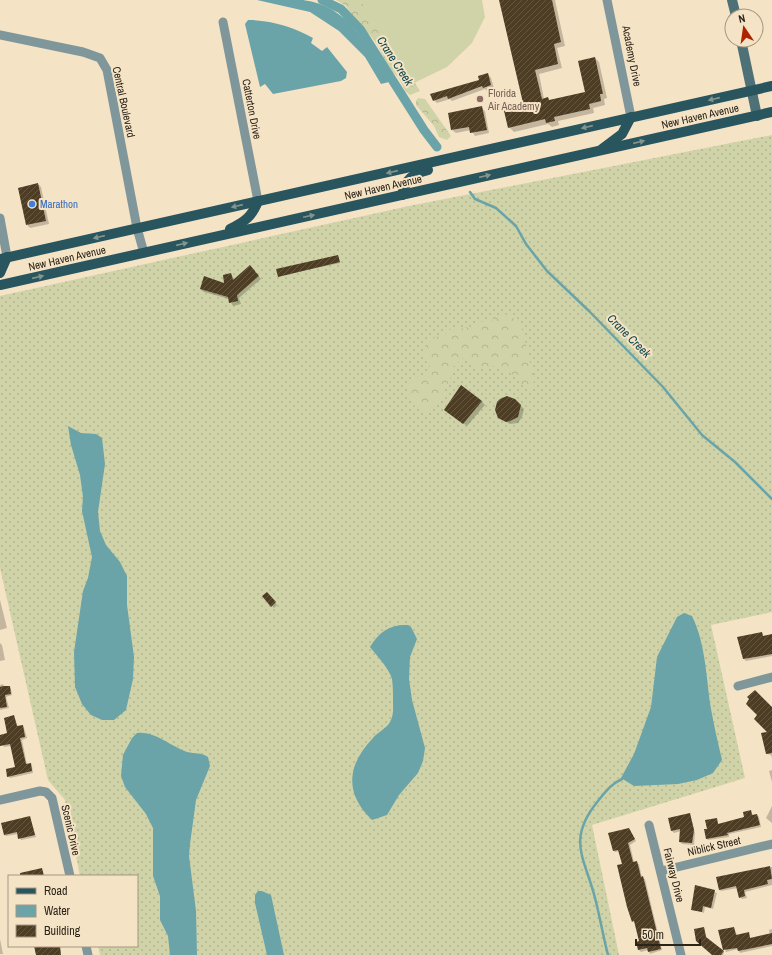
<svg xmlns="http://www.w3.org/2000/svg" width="772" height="955" font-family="'Archivo Narrow',sans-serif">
	<defs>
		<pattern id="grass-dots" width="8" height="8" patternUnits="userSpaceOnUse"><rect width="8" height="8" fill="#cfd3a7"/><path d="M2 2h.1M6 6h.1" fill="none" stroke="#b2b58f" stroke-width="1.8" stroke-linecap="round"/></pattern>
		<pattern id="forest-crowns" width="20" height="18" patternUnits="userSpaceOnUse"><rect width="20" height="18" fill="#cfd3a7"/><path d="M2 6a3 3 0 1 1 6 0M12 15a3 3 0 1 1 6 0" fill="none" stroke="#b2b58f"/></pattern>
		<pattern id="building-hatch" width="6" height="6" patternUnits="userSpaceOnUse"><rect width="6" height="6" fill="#4d3d25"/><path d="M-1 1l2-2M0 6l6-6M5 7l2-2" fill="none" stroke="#645743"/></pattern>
	</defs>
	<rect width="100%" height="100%" fill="#f5e3c6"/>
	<polygon fill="url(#grass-dots)" points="772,135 772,612 711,625 745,778 592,825 619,955 100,955 98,946 137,946 137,876 80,876 65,800 48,780 0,568 0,296 409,206"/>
	<g fill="url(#forest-crowns)">
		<polygon points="336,0 359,0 368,9 420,91 410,95 405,91 399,78 388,68 378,46 370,35 357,23 346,6"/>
		<polygon points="418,98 425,99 451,136 447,140 439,137 434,126 416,105 416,101"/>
		<path d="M 502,314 L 508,315 L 521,323 L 534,380 L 533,385 L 529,389 C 521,387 518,379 512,374 C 506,369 498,370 492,365 C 481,371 473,369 468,358 L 463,358 L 452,368 L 450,379 L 443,394 L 426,412 L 413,405 L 408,390 L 408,384 C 417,376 424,377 432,369 L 426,361 L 423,352 C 428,341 432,337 444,335 L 449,330 C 454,330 470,327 474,326 C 482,322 481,320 492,321 L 496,316 Z"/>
	</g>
	<polygon fill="#cfd3a7" points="359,0 482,0 485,17 472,43 447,67 414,83 368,10"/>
	<g fill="#6aa4a9">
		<path d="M 257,0 C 272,0 288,0 303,0 C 350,6 366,46 389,82 L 381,84 L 365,57 L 339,31 L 310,12 Z"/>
		<path d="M 248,20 C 270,20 294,27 313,38 L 311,43 L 322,51 L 327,47 L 347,72 L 346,78 L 341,81 L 273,94 L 265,84 L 260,87 L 245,24 Z"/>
		<polygon points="68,426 81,433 96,434 102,438 105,464 98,512 100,531 106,545 120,562 127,576 127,605 134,657 133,679 126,710 114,720 102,720 91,715 82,704 75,687 74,652 83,591 88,578 92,557 82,511 83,497 80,475 71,445"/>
		<path d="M 684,613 L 692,616 C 706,645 706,677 711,709 C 714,726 718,743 722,760 L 713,773 L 697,780 L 678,784 L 634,786 L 621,778 L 634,754 L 651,707 L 657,657 L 677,617 Z"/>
		<path d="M 408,625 L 411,627 L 417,639 L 410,657 L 409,679 L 412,700 L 425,748 L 423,761 L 418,773 L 399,795 L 387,815 L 372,820 C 344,793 347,765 373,738 C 378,732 387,728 390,722 C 394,715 393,708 393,701 C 393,694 393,686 392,679 C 389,668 377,656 370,647 C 379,632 390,624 408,625 Z"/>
		<path d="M 137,733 C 155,731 170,746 187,752 C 195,754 201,752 208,757 L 210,766 L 196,800 L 190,844 L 189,856 L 196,911 L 197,955 L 170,955 L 168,936 L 160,920 L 160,896 L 153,876 L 153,828 L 146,814 L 125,787 L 121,776 L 123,755 L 132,738 Z"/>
		<polygon points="258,891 262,891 271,895 284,955 267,955 255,903 255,895"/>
	</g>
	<g fill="#0003">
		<polygon points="500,0 555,0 565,46 557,48 562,68 539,74 544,99 548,98 550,101 587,93 595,58 599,62 607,98 604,99 605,105 593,108 594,113 558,121 559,125 552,127 548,124 514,132 509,127 506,114 503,111 508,104 511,107 524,104"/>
		<polygon points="488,74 491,78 494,88 487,91 485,89 452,101 450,99 437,103 434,100 480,80"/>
		<polygon points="481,108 485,111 489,133 475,136 471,130 456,133 452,130 449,114"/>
		<polygon points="38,184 41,187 49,224 30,228 27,225"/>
		<polygon points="338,256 340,263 278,276"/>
		<polygon points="253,270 261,279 239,298 241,304 233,306 229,299 204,292 201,289 226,284 231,274 235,280"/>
		<polygon points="500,400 521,406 524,409 522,417 518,423 510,424 499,418 496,410"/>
		<polygon points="481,401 485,405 467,426 449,413"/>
		<polygon points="267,593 277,605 274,608 263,596"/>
		<polygon points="0,600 7,628 0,630"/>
		<polygon points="762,633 764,637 772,635 772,656 746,661 744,659"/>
		<polygon points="0,643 2,645 5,660 0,661"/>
		<polygon points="3,684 5,688 9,687 11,689 12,695 6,697 9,708 0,710 0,685"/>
		<polygon points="14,716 18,727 22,726 24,728 27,738 22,740 27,765 30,765 32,766 33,773 10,778 8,776 16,767 11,746 4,747 0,736 8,734"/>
		<polygon points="772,730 772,758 771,755 767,754 762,734"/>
		<polygon points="772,770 772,782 769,771"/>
		<polygon points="772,806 772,823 766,818"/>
		<polygon points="751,811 753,816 757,815 759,817 761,827 729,834 729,837 708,840 706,838 708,829 716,819 719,825 745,817"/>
		<polygon points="690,814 695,833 694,845 682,844 680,842 681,831 674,833 672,831 669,819"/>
		<polygon points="30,817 36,837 21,840 18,834 6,836 4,835"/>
		<polygon points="629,830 636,841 630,845 634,862 639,864 642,878 645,879 662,950 650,954 648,950 641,952 639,950 637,942 640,941 620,851 615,852 613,850"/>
		<polygon points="772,867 772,885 745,892 747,898 742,899 740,897 738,888 721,891 719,889 717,878"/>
		<polygon points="696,886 717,893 713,909 705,907 704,913 693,909"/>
		<polygon points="704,928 707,939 724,952 723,955 713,955 697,941"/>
		<polygon points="734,928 737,935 748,933 751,939 770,935 769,930 772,929 772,946 740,953 738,949 726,952 720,931"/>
		<polygon points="0,939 3,954 0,954"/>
	</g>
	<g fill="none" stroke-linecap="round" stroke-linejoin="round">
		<g stroke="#6aa4a9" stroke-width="2.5">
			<polyline points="470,192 475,199 496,208 516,226 526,244 547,271 589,311 663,387 702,435 735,462 772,499"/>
			<path d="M 608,955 C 603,936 600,917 595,898 C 585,858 566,840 598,801 C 606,791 611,784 622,779"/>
		</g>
		<polyline stroke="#6aa4a9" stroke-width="9" points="322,0 341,9 360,29 424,130 437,147"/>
	</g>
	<g fill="url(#building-hatch)">
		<polygon points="499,0 552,0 561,42 554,44 558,64 535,70 542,99 548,97 549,100 585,92 578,61 595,57 603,94 600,94 601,101 589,104 590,109 554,117 555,121 546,123 545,119 508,128 504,111 502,111 500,105 508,103 509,106 523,103"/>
		<polygon points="488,73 491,85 483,88 482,86 448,99 447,96 433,101 430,94 479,80 478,76"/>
		<polygon points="482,106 487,130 470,133 469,127 451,130 448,113"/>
		<polygon points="38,183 46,221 26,225 18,188"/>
		<polygon points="338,255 340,262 278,277 276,269"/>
		<polygon points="250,265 259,276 237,295 238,301 229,303 228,297 200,289 204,276 224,283 223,275 231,273 233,280"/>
		<polygon points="461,385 482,401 463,424 444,410"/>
		<polygon points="507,396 515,399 521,405 518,417 510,421 506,422 498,418 495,410 497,402 500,399"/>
		<polygon points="267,592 276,602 271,607 262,596"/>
		<polygon points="762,632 763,636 772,634 772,654 743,659 737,637"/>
		<polygon points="3,686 10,686 11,694 5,695 7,707 0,708 0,687"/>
		<polygon points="755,690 772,707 772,753 766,754 761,733 767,732 754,719 757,715 746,704 749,699 747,697"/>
		<polygon points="14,715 17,726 23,725 25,737 20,738 26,764 31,763 32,771 7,777 6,769 15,767 10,744 0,746 0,735 7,733 4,718"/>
		<polygon points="751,810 752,815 757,814 760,825 727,833 728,835 706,839 704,829 707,829 705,820 717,818 718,824 744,817 743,812"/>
		<polygon points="690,813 694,830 692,843 679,842 680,829 671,831 668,818"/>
		<polygon points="30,816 35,835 18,839 17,832 4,835 1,823"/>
		<polygon points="629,828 635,839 628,843 633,862 637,861 641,877 643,876 661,949 648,952 647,948 638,950 636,942 639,941 634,921 632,922 627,907 617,865 622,864 618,850 613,851 608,833"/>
		<polygon points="770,866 772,879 767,880 768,884 744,890 745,896 739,898 736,886 719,890 716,877"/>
		<polygon points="42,868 44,876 20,876 20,873"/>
		<polygon points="695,885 715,890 711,908 703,906 702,912 691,910"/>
		<polygon points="704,927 706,937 724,951 721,955 712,955 696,941 694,929"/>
		<polygon points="734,927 736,935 749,932 750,938 772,933 772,944 738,951 737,948 723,950 718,930"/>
		<polygon points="34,946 60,946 61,955 36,955"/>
	</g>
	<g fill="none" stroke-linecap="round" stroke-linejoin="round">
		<g stroke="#7f979b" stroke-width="9">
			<polyline points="607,0 631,117"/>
			<polyline points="223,22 258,201"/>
			<polyline points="0,35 83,52 100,58 107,70 137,228 144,253"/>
			<polyline points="0,218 7,257"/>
			<polyline points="738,686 772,677"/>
			<polyline points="0,800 40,791 46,792 52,798 70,876"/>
			<polyline points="649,825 681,955"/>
			<polyline points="661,871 772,844"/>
			<polyline points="86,946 88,955"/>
		</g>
		<g stroke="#4e7077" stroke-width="10">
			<polyline points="732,0 736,16"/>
			<polyline points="741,40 757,116"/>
		</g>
		<g stroke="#28555e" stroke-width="10">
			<polyline points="602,149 622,134 631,117"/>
			<path d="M 402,195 C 405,180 413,173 428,170"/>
			<path d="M 230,229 C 244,222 252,217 258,201"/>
			<polyline points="0,259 772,86"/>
			<polyline points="0,273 7,257"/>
			<polyline points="0,285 772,112"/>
		</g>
	</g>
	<defs><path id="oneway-solid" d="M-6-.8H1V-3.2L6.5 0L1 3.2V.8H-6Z"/></defs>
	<g fill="#84958d">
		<use href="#oneway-solid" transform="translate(714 99) rotate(167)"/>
		<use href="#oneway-solid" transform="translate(587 127) rotate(167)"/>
		<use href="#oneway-solid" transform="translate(639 142) rotate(-13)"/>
		<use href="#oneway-solid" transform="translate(392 172) rotate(167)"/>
		<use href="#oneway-solid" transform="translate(485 176) rotate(-13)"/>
		<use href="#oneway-solid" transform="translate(237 206) rotate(167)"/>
		<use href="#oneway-solid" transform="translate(309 216) rotate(-12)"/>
		<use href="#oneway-solid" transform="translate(99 237) rotate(167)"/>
		<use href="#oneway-solid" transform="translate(182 244) rotate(-13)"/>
		<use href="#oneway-solid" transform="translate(38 277) rotate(-13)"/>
	</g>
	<circle fill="#8d6e63" stroke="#f5e3c6" stroke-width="1.5" cx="480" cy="99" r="4"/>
	<circle fill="#3f7fe0" stroke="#f5e3c6" stroke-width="1.5" cx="32" cy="204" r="4"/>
	<g text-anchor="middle" stroke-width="4" stroke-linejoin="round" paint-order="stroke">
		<g font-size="11" fill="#2b2419" stroke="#f5e3c6">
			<text transform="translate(632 56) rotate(79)" y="4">Academy Drive</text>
			<text transform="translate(124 102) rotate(78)" y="4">Central Boulevard</text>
			<text transform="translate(252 109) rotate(79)" y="4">Catterton Drive</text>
			<text transform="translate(700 116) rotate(-13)" y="4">New Haven Avenue</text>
			<text transform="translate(383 187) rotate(-13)" y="4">New Haven Avenue</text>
			<text transform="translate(67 258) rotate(-13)" y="4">New Haven Avenue</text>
			<text transform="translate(71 830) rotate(77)" y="4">Scenic Drive</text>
			<text transform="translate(714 846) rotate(-13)" y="4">Niblick Street</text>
			<text transform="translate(674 875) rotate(76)" y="4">Fairway Drive</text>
		</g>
		<g font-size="11" fill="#785e54" stroke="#f5e3c6" text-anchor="start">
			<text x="488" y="97">Florida<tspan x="488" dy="13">Air Academy</tspan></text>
		</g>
		<g font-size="11" fill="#366cbe" stroke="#f5e3c6" text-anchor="start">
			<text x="40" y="208">Marathon</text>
		</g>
		<g font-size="12" font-style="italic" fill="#0d4448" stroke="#f5e3c6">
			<text transform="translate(395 61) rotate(57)" y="4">Crane Creek</text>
			<text transform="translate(629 336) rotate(45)" y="4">Crane Creek</text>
		</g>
	</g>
	<rect x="8" y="875" width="130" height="72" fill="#f5e3c6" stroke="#a49781"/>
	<rect x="16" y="888" width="20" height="6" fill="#28555e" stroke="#a49781"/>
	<text x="44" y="895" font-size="12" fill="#2b2419">Road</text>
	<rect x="16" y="905" width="20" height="12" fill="#6aa4a9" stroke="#a49781"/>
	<text x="44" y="915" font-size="12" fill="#2b2419">Water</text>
	<rect x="16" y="925" width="20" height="12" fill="url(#building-hatch)" stroke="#a49781"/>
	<text x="44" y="935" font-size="12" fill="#2b2419">Building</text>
	<g transform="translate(744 28) rotate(347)"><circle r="19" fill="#f5e3c6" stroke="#a49781"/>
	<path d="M0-3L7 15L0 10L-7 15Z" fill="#af2200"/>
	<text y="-6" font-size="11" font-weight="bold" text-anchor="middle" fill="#2b2419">N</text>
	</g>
	<path d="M636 939v6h64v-6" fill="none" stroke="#2b2419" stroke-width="2"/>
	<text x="642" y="939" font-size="12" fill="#2b2419" stroke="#f5e3c6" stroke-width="3" paint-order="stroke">50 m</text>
</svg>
